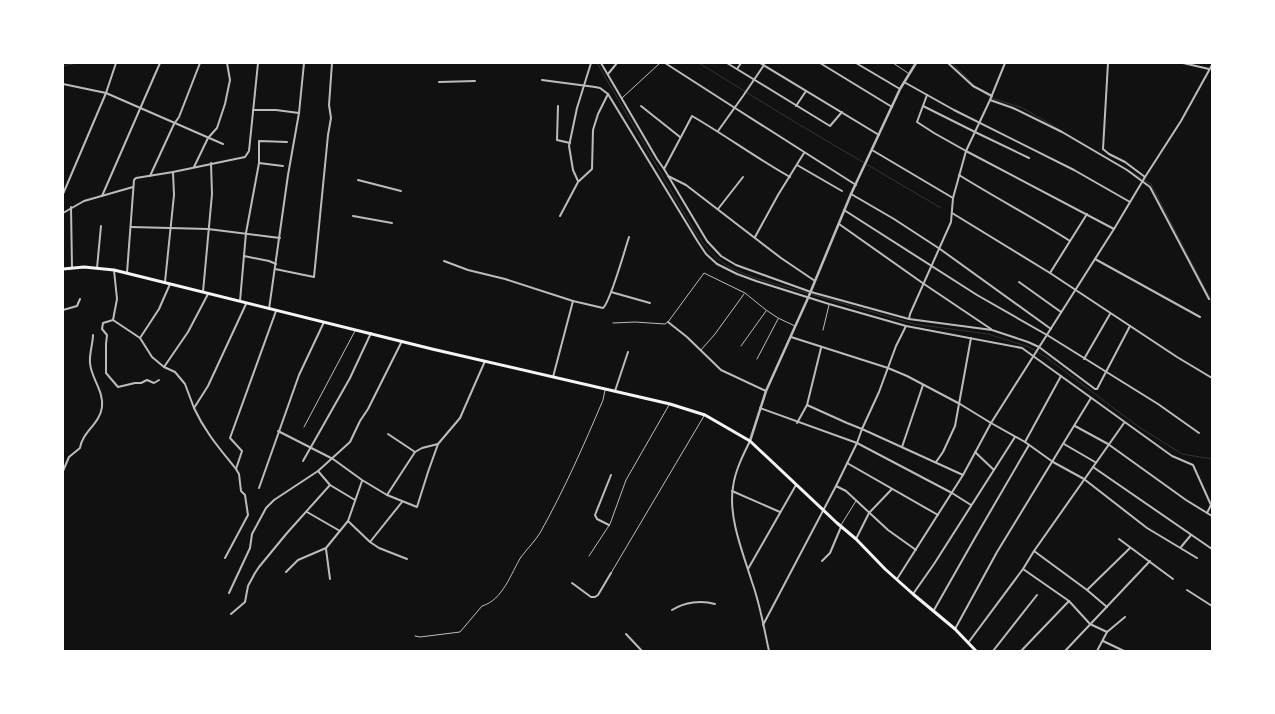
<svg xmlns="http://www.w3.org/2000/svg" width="1275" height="714" font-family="Roboto,sans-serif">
	<rect width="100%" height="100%" fill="#111"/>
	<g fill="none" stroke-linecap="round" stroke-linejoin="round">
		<g stroke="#333" stroke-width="1">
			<path d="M 597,63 L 694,230 C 701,240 708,251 718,259 C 728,268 743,273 755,278 L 914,324 L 988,334 L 1029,347 L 1047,358 L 1139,427 L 1182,454 L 1212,459"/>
			<polyline points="699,63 793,121 941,208"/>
			<polyline points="952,63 975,86"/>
			<polyline points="63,66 77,63"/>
			<polyline points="984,93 991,98 1023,108 1151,184 1212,302"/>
		</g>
		<g stroke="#bcbcbc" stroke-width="1">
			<polyline points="893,63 908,73"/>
			<polyline points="622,98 660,63"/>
			<polyline points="613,323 635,322 665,324 668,322 704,273 745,293 766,310 778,318 795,326"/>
			<polyline points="823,330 829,305"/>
			<polyline points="741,346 766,311"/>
			<polyline points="701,350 715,334 744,294"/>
			<polyline points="757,359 778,319"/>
			<polyline points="304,427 355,331"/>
			<polyline points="841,525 856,501"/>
			<polyline points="589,556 610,524 626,480 669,405"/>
			<polyline points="611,573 704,416"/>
			<path d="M 415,636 L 420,637 L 460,632 L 482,606 C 503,600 511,573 521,557 C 527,549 535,541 540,533 C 564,490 584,445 603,400 L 605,390"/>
		</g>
		<g stroke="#bcbcbc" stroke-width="2">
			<polyline points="601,63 657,159 664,169 707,241 721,256 736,265 811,292 909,319 992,330 1028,342 1039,347 1095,389 1097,389 1130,326"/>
			<polyline points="665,63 735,108 856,185"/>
			<polyline points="727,63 830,126 842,112"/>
			<polyline points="760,63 879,135"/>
			<polyline points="820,63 892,107"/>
			<polyline points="856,63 900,89"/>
			<polyline points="948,63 973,86 992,96"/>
			<polyline points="1108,63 1103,149 1109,154 1125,162 1145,177"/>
			<polyline points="1183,63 1209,69"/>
			<polyline points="737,69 741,63"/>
			<polyline points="608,74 617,63"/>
			<polyline points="542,80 595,87 600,88 608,94 698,242 706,254 717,264 737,274 756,281 829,304 906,326 1022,348 1172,456 1193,465 1211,505 1207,513"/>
			<polyline points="439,82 475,81"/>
			<polyline points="904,82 954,110 1074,170 1130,202"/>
			<polyline points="63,84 106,93 223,144"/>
			<polyline points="927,95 917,122 934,133 966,151 1114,229"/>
			<polyline points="990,100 1013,108 1062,132 1127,170 1150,187 1209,299"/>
			<polyline points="558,106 557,140 570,143"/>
			<polyline points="641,106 680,137"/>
			<polyline points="796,106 806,91"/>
			<polyline points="923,106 975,132 1029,158"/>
			<polyline points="253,110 276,110 299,113"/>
			<polyline points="718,131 743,96 764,65"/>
			<polyline points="872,150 953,198"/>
			<polyline points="259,163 283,166"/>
			<polyline points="797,165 842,191"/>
			<polyline points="194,167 208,138 217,128 225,104 230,80 227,63"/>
			<path d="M 664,169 L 692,116 C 725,135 756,158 790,177"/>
			<path d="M 959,175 C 996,198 1034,218 1070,241"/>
			<polyline points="150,176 174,124 179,117 200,63"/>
			<polyline points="668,176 686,185 781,258 815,281"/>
			<polyline points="358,180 401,191"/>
			<polyline points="578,181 573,170 569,146 577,108 591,63"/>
			<polyline points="63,194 106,93 116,63"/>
			<polyline points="851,194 894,219 940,249 1051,329"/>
			<polyline points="102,196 160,63"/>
			<polyline points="71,207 72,268"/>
			<polyline points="718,209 743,177"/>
			<polyline points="844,210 977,295 1047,335 1158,404 1199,433"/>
			<polyline points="63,213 84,201 133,187"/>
			<polyline points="952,213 1050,273 1177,357 1212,378"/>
			<polyline points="353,216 392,223"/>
			<polyline points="560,216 578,182 592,169 593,130 598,114 608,94"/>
			<polyline points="839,224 924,284 991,329"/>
			<polyline points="131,227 208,229 280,238"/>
			<polyline points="755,237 778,195 804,153"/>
			<polyline points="244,256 269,261 276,264"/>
			<polyline points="1095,259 1200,317"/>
			<polyline points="444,261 468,270 505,279 573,301"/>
			<polyline points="97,268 101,226"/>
			<polyline points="275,269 314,277 328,135 331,118 329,105 332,63"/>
			<polyline points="127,273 134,180 136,178 173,172"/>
			<polyline points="1050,273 1087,214"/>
			<polyline points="165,282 174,195 173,172 245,157 249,151 258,63"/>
			<polyline points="1019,282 1061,312"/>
			<polyline points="203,292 212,194 211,163"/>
			<polyline points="611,292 650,303"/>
			<polyline points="240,301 246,233 259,163 259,141 287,142"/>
			<polyline points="269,309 288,175 299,113 304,63"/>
			<polyline points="63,310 77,306 80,299"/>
			<polyline points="909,319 910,314 951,222 953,198 966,151 990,100 1005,63"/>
			<polyline points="113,320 117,299 114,270"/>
			<polyline points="668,322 687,337 721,370 766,391"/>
			<polyline points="791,337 888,368 907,376 960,404 991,423 1025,442 1053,462 1084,479 1147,528 1197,558"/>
			<polyline points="140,338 159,309 170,284"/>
			<polyline points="1084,359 1110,314"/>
			<polyline points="164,367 188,332 208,294"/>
			<path d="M 553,377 L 573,301 L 603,308 C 610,303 625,249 629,237"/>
			<polyline points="159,380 154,383 147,380 141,383 135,383 118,387 106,373 106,344 107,335 102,329 103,323 113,320 140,338 152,357 164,367 175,372 185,384 194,408"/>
			<polyline points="615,391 628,352"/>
			<polyline points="807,405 847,423 862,429 963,475"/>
			<polyline points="760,408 857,443 952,493 971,505"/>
			<polyline points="797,423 807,405 821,348"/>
			<polyline points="1075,426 1108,444 1186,500 1212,516"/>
			<polyline points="278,431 333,459 362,480 387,495 417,507 428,472 438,444"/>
			<polyline points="388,434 415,452"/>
			<path d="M 750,441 C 743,455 735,471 733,487 C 728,517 743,553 752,582 C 760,604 764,628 769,651"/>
			<polyline points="1025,442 1061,376"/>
			<polyline points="1064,444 1095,462"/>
			<polyline points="902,447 923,385"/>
			<polyline points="975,452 994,470"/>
			<polyline points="303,461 350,378 371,333"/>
			<polyline points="936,462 943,452 955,426 971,338"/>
			<polyline points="847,463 938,515"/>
			<polyline points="1093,467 1212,549"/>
			<polyline points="236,469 242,451 230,438 276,311"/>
			<path d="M 63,471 L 69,457 L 80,448 C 82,432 100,424 102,407 C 104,391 91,378 90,363 C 89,355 93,343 93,335"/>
			<polyline points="330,485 355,500"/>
			<polyline points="836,486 846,491 888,530 916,550"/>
			<polyline points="259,488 299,375 324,322"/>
			<polyline points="732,491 780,512"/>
			<polyline points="387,495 415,452 422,448 438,444 460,418 485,361"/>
			<polyline points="307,512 340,531"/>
			<polyline points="348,521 370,542 402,502"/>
			<polyline points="609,525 597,519 595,515 611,475"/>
			<polyline points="856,539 869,513 892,489"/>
			<polyline points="1119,539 1173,579"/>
			<polyline points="370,542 379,548 407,559"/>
			<polyline points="1181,547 1191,535"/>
			<polyline points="326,549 330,579"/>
			<polyline points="1034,551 1087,590 1107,607"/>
			<path d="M 225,558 L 248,515 L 245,495 L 241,491 L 239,474 L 236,469 C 220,449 205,432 194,408 L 208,386 L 246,304"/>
			<polyline points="822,561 830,553 841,527"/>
			<polyline points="748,569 796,485"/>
			<polyline points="1023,569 1069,601 1090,624 1107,632"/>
			<polyline points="286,572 298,560 326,548 348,521 362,481"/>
			<polyline points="897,579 963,475 991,423 1114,229 1145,177 1181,121 1212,65"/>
			<polyline points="572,583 591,597 595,597 598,595 611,573"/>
			<polyline points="1087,590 1130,548"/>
			<polyline points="1187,590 1212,606"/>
			<polyline points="229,593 250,548 252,534 266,508 274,500 318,471 350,442 360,421 368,409 402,341"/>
			<polyline points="913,594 934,564 1015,437"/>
			<path d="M 672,610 C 685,602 701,600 715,604"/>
			<polyline points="934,610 976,536 1029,445"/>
			<polyline points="231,614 245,602 248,586 255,573 259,567 287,533 330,485 318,471"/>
			<polyline points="763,625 836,486 857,443 862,429 879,392 896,346 906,326"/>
			<polyline points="955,629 997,552 1091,398"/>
			<polyline points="626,634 642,651"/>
			<polyline points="1103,641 1124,651"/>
			<polyline points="968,643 1023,569 1034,551 1124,423"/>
			<polyline points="993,651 1037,595"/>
			<polyline points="1021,651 1069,601"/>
			<polyline points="1065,651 1150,561"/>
			<polyline points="1097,651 1107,632 1125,617"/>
		</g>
		<polyline stroke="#bcbcbc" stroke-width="2.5" points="750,441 766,391 808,298 851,194 900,89 916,63"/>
		<polyline stroke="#f5f5f5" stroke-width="3" points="63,269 84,267 114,270 432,349 670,404 705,415 750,441 837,523 856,539 885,569 913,594 955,629 976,651"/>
	</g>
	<rect width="1275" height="714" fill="none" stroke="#ffffff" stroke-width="128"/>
</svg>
